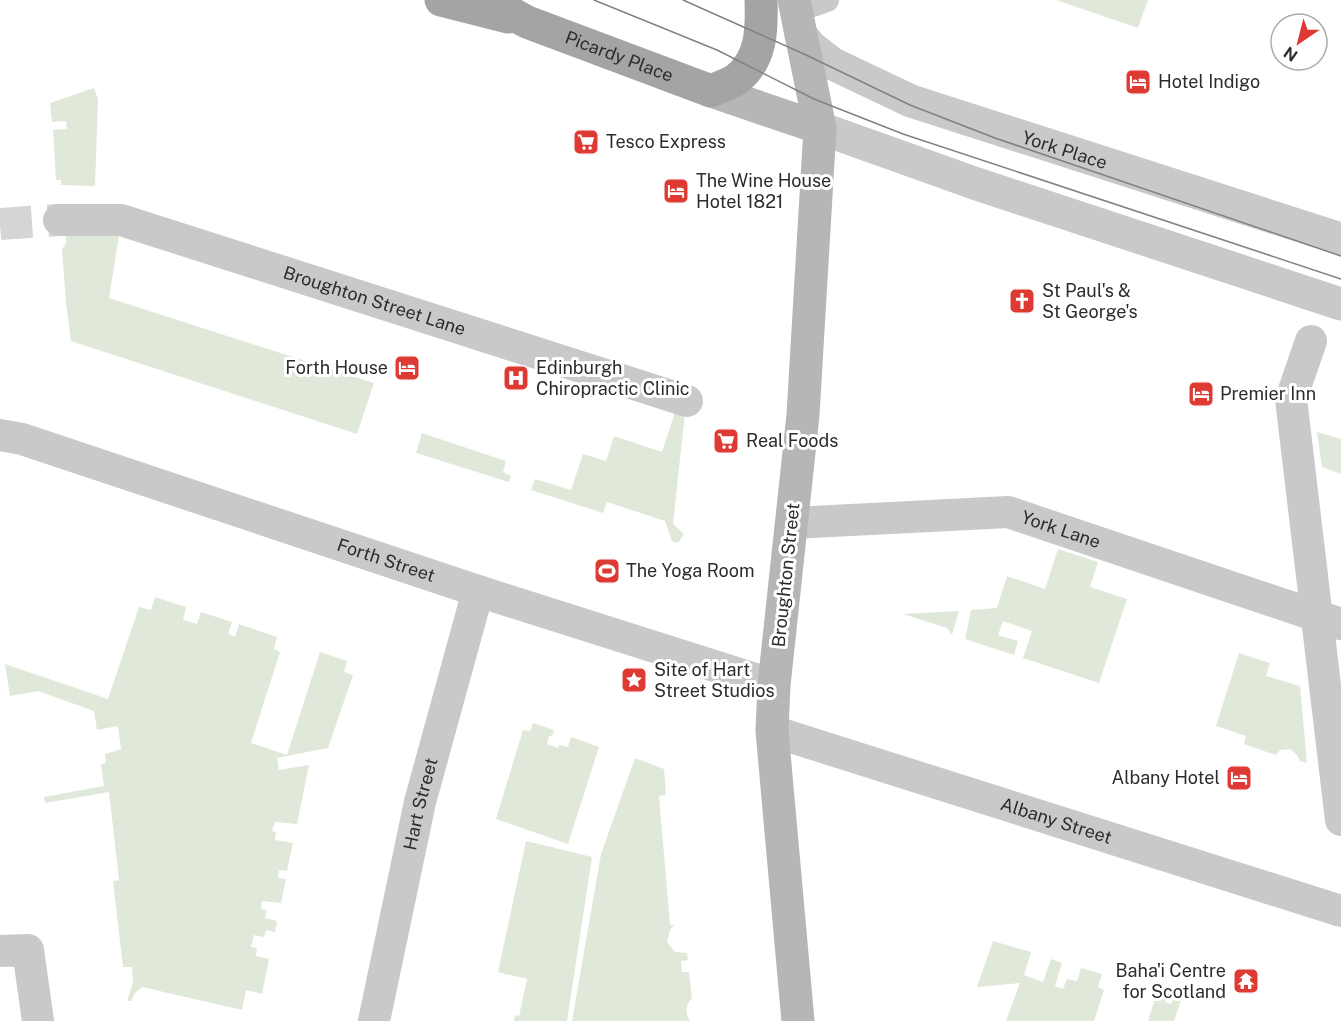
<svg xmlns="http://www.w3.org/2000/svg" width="1341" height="1021" font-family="'Public Sans',sans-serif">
	<rect width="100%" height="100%" fill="#fff"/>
	<g fill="#e0e9d9">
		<polygon points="1056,0 1148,0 1138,28"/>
		<polygon points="94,88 98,99 95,186 61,185 61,180 56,180 53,130 67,129 66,121 52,122 50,103"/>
		<polygon points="60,232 119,236 109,298 374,383 357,434 71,341 66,303 62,249 66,243 66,237"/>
		<polygon points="672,410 685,413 673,524 684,534 678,543 672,541 665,521 607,502 603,513 531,490 535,479 571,490 583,454 606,461 614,436 662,452 674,415"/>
		<polygon points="1317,432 1341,439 1341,474 1322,467"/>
		<polygon points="422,433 506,461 503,472 511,476 509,482 416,453"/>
		<polygon points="1058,549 1098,562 1090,587 1127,599 1099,683 1023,658 1032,631 1003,621 998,635 1018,641 1014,655 965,639 971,610 997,608 1007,576 1045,589"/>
		<polygon points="155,597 186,607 183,620 197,624 201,612 232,622 228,634 235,637 239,624 277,637 274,649 280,652 251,743 287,755 320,652 347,661 344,672 353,675 328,748 277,758 279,770 309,765 297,824 275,822 272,831 276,832 275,840 293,843 287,871 279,870 278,878 286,879 281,903 262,901 261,909 267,910 265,918 277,921 275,932 266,930 264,937 254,935 251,947 257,948 256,956 269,959 262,994 246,990 242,1010 142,987 135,993 131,1001 127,1001 133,983 132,967 123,967 113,881 119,880 109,792 45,803 44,797 104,786 101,764 106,763 105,754 121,749 118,726 97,730 94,711 38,691 10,696 5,664 108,699 139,607 151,610"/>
		<polygon points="959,611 952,635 947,628 903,614"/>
		<polygon points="1239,653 1270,663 1266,676 1300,686 1307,763 1300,761 1297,755 1290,749 1280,750 1276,755 1244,744 1246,736 1216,726"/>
		<polygon points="533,723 554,730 552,736 549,736 547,744 558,748 559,745 568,747 571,737 599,747 568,844 496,819 523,730 530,731"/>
		<path d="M 635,758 L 664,769 L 666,795 L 659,796 L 670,925 L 674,925 L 670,930 L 667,942 L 675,952 L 687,953 L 688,960 L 681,961 L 682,972 L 689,972 L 692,998 C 685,1005 685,1013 690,1021 L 572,1021 L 601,854 Z"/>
		<polygon points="526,841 592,857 567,1021 514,1021 515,1015 519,1016 527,979 498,972"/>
		<polygon points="993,941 1031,952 1024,975 1043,982 1051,959 1062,963 1055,986 1063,989 1067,979 1077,981 1081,968 1102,974 1098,987 1104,990 1094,1021 1006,1021 1020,983 977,987"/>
		<polygon points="1157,992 1168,996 1165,1002 1171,1004 1174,998 1181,1000 1174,1021 1148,1021"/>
	</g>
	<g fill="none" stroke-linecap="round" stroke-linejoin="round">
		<polyline stroke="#d5d5d5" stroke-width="32" stroke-dasharray="32 16" stroke-linecap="butt" points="0,224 59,220"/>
		<polyline stroke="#c9c9c9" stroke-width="24" points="796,11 827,0"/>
		<g stroke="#c9c9c9" stroke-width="32">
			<path id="s1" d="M 59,220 L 121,220 L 687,401"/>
			<polyline points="1311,341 1291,399 1341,820"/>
			<path id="s2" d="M 0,435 L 22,439 L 478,591 L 774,685"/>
			<path id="s3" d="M 792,523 L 1008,512 L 1341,624"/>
			<path id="s4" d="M 772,731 L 1341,911"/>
			<polyline points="0,951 28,950 38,1021"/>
			<path id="s5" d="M 374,1021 L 420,802 L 478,591"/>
		</g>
		<g stroke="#c9c9c9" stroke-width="33">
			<path id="s6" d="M 801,35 L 811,47 L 833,64 L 911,101 L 1341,239"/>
			<polyline points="820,128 974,183 1341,304"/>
		</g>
		<g stroke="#b6b6b6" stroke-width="33">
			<polyline points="794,0 820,128 803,415 774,685 772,731 798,1021"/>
			<polyline points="711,91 820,128"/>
		</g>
		<g stroke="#a4a4a4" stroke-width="33">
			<polyline points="441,0 508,17"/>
			<path id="s7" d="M 487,0 L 527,22 L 711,91 C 719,87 730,84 737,79 C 762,59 762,29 761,0"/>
		</g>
		<g stroke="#818181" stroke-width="1.5">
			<polyline points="594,0 717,50 814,99 903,134 1341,279"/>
			<polyline points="683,0 804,54 910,105 995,138 1341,256"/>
		</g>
	</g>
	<defs>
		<g id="hotel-square" transform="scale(1.35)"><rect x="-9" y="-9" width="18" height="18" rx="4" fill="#de3a33" stroke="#fff"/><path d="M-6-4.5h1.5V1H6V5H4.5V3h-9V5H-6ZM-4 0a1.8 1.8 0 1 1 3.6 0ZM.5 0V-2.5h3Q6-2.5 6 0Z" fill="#fff"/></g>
		<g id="supermarket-square" transform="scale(1.35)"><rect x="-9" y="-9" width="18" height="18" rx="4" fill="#de3a33" stroke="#fff"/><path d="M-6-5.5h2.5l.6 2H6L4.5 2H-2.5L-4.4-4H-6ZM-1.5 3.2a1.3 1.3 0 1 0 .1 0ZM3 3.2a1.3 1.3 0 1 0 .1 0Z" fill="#fff"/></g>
		<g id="church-square" transform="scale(1.35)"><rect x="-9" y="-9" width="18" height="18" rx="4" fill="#de3a33" stroke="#fff"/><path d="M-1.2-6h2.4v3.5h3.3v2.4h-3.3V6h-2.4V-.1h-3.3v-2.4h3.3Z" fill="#fff"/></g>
		<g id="hospital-square" transform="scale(1.35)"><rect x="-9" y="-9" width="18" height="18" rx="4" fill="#de3a33" stroke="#fff"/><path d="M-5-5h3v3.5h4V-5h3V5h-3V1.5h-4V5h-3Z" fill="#fff"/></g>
		<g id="stadium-square" transform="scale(1.35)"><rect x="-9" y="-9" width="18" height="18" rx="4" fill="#de3a33" stroke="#fff"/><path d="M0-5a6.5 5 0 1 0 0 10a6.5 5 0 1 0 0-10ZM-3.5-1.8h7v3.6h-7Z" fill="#fff"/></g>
		<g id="sight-square" transform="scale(1.35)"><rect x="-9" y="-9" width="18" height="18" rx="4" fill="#de3a33" stroke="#fff"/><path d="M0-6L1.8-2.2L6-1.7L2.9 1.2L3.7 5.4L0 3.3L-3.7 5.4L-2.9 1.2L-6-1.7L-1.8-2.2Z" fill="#fff"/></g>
		<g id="temple-square" transform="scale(1.35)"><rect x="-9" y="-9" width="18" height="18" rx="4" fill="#de3a33" stroke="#fff"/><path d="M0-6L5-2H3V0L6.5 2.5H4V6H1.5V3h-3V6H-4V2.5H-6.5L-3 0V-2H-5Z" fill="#fff"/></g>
	</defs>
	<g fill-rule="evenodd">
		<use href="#hotel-square" x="1138" y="82"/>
		<use href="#supermarket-square" x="586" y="142"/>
		<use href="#hotel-square" x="676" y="191"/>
		<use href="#church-square" x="1022" y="301"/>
		<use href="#hotel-square" x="407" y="368"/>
		<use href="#hospital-square" x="516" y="378"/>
		<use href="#hotel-square" x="1201" y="394"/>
		<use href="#supermarket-square" x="726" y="441"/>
		<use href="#stadium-square" x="607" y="571"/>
		<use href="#sight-square" x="634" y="680"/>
		<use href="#hotel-square" x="1239" y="778"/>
		<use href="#temple-square" x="1246" y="981"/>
	</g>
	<g text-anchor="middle" stroke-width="6" stroke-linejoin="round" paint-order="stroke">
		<g font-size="18" fill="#2c2c2c" stroke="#fff">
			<text dy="6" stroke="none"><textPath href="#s7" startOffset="144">Picardy Place</textPath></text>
			<text dy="6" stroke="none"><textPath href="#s6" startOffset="291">York Place</textPath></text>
			<text dy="6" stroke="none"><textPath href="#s1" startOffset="328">Broughton Street Lane</textPath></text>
			<text dy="6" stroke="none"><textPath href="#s3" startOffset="272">York Lane</textPath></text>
			<text dy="6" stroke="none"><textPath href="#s2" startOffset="406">Forth Street</textPath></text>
			<text transform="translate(786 575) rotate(-84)" y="6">Broughton Street</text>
			<text dy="6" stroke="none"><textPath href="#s5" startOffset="222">Hart Street</textPath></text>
			<text dy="6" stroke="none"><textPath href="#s4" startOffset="298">Albany Street</textPath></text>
		</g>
		<g font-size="18" fill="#2c2c2c" stroke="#fff" text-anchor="start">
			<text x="1158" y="88">Hotel Indigo</text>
			<text x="606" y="148">Tesco Express</text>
			<text x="696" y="187">The Wine House<tspan x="696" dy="21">Hotel 1821</tspan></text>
			<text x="1042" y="297">St Paul's &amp;<tspan x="1042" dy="21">St George's</tspan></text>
			<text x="388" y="374" text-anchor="end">Forth House</text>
			<text x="536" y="374">Edinburgh<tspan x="536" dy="21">Chiropractic Clinic</tspan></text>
			<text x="1220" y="400">Premier Inn</text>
			<text x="746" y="447">Real Foods</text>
			<text x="626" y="577">The Yoga Room</text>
			<text x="654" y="676">Site of Hart<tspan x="654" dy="21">Street Studios</tspan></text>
			<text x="1220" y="784" text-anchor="end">Albany Hotel</text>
			<text x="1226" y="977" text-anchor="end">Baha'i Centre<tspan x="1226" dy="21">for Scotland</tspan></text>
		</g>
	</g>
	<g transform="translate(1299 42) rotate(215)"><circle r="28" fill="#ffffff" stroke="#ababab" stroke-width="1.5"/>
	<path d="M0-4.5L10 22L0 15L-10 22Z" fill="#de3a33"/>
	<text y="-9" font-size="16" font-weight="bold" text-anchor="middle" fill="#2c2c2c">N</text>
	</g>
</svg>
